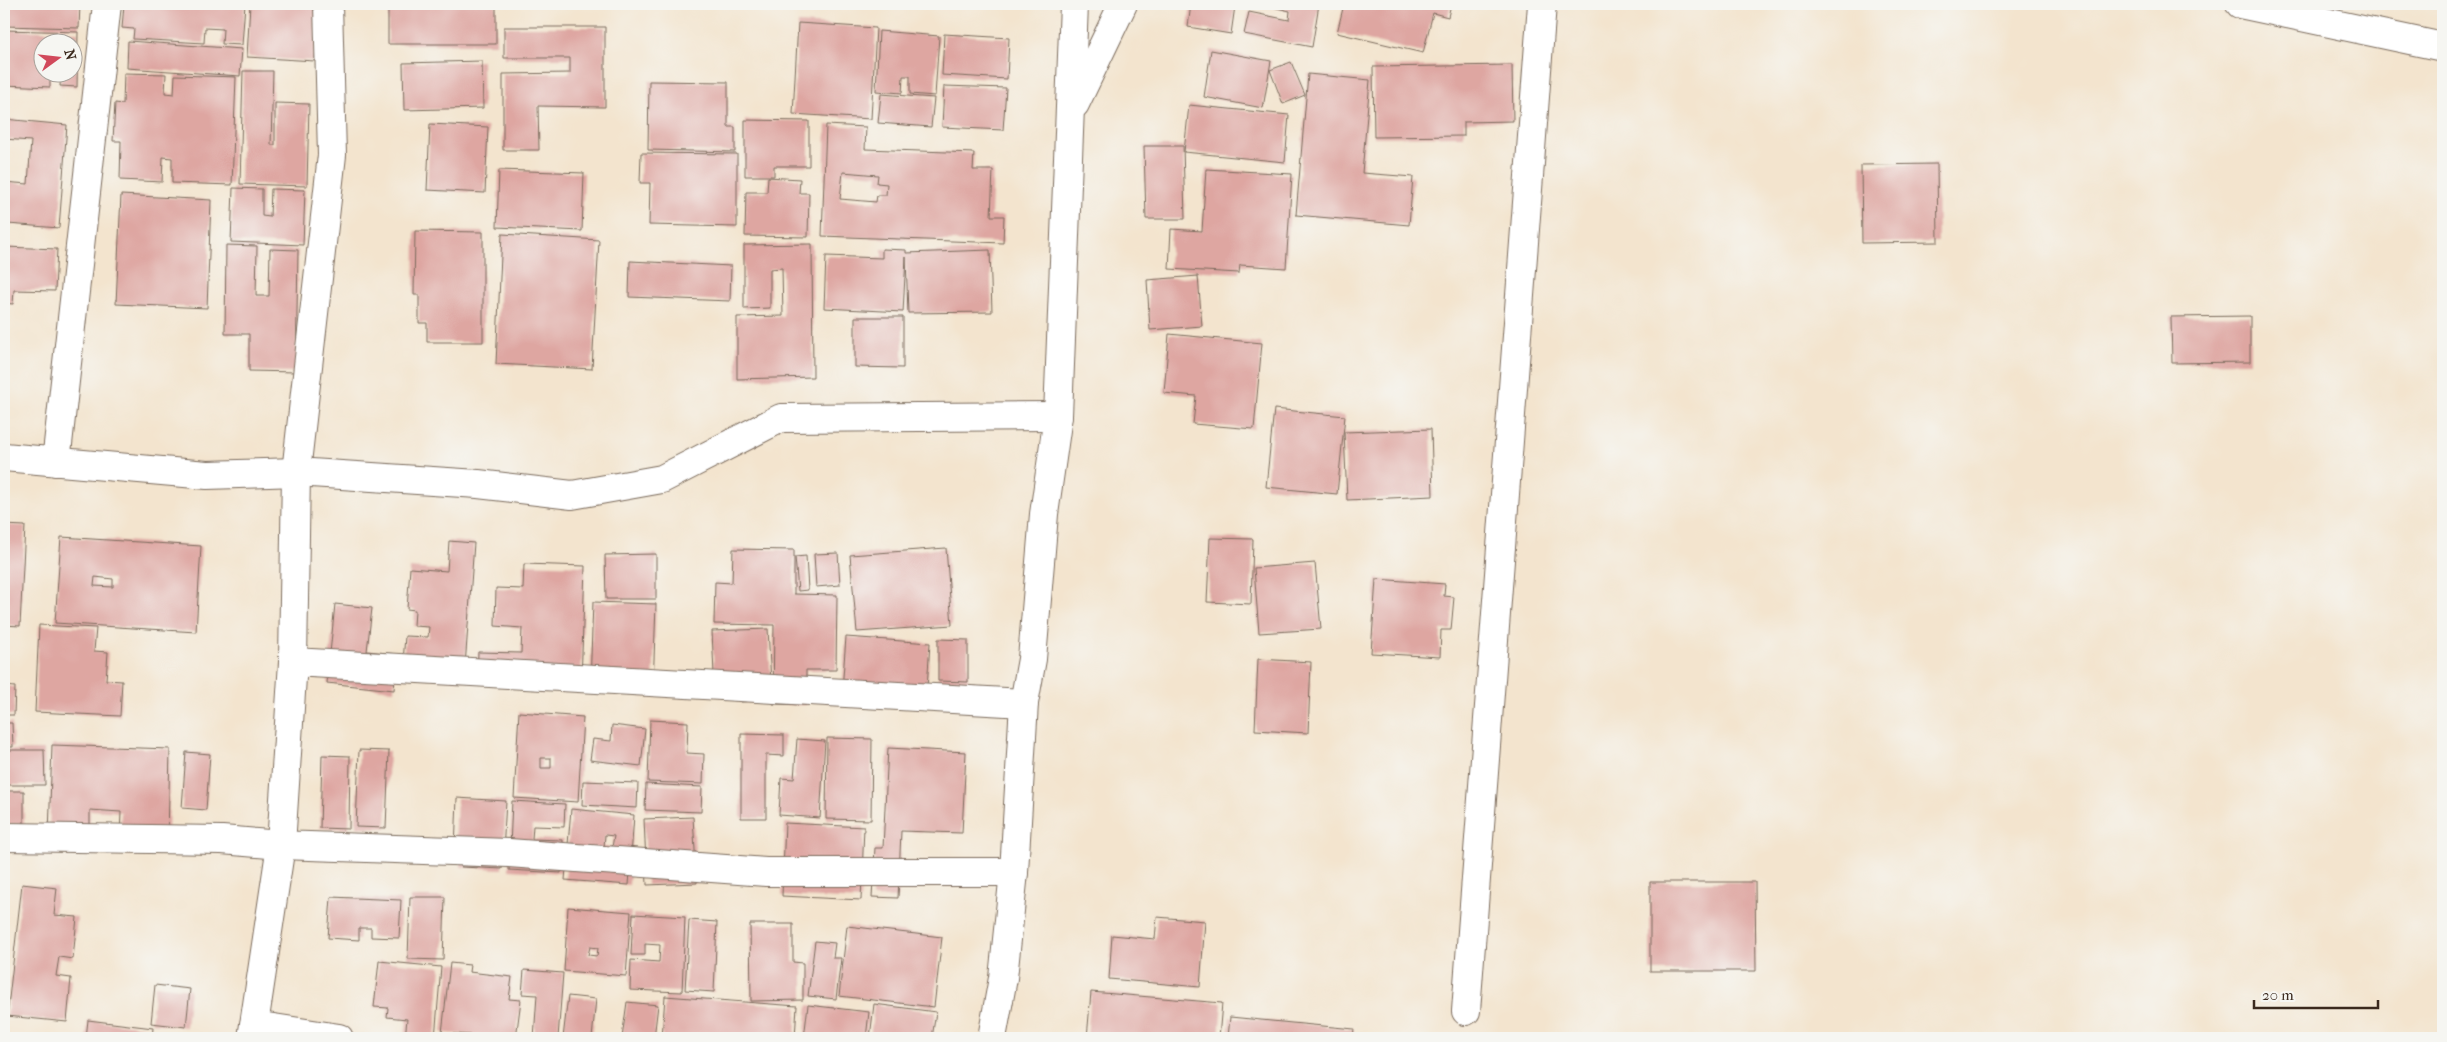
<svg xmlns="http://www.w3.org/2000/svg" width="2447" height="1042" font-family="'IM FELL French Canon',serif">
	<rect width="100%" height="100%" fill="#f6f6f2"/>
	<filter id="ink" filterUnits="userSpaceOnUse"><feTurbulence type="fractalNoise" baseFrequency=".02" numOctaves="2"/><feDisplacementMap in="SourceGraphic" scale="10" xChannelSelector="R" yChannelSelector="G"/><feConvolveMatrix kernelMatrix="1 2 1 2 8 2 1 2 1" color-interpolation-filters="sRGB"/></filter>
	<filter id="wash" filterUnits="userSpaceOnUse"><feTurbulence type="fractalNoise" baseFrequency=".0096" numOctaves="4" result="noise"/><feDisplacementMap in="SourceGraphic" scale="20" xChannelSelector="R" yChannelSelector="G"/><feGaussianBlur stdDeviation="1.12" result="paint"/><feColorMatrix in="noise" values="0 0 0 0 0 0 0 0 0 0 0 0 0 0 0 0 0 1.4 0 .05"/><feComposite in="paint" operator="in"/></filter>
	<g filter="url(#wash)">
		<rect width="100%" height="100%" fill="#f3e4ce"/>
		<g id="blocks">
			<g fill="#dea6a1" fill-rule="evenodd">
				<polygon points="4,4 80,4 79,28 4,26"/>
				<polygon points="124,4 245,4 242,45 222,44 223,29 205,28 204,43 133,39 134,29 122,28"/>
				<polygon points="250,4 318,4 315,61 247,57"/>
				<rect x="388" y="4" width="108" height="40"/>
				<polygon points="1191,4 1235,6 1231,34 1188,27"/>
				<polygon points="1259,4 1319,4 1312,47 1244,34 1249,12 1289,20 1290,11"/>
				<polygon points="1344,4 1451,4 1448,17 1433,13 1423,53 1337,33"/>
				<polygon points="798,23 876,28 871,119 793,114"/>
				<polygon points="504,27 605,27 605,107 538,106 539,150 503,150 503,74 570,73 570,58 504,58"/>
				<polygon points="4,30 78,32 77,87 60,86 61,72 72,72 72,42 42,42 42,72 50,72 50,87 4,85"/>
				<polygon points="879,31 939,36 935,96 910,94 910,76 903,76 902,93 876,91"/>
				<polygon points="944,34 1009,38 1007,79 942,75"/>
				<polygon points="128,41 242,49 240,76 127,68"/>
				<polygon points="1211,50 1271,61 1263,108 1204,97"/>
				<polygon points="482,61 483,108 404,110 403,63"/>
				<polygon points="1291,62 1305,95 1283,104 1270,70"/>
				<polygon points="1512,65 1513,121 1464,122 1464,136 1374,137 1373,67"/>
				<polygon points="243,71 273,71 271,145 275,145 275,103 309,104 307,186 240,184"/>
				<polygon points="124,73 166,74 165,93 174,94 175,75 236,77 232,185 172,183 172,158 163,157 162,182 120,180 121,141 113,141 115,103 123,104"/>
				<polygon points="1308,74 1370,80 1362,173 1413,177 1409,225 1296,215"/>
				<polygon points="649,81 728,82 728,127 735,127 735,152 648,150"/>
				<polygon points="944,86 1006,88 1003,130 942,127"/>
				<polygon points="881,94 934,98 931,127 878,123"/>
				<polygon points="1189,105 1289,115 1285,162 1184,152"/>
				<polygon points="4,119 67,125 59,228 8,224 8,235 4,235 4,182 28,184 31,141 4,139"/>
				<polygon points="745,120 809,121 809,166 774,166 774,176 745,176"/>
				<polygon points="430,124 488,127 485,193 427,190"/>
				<path d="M 826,125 L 866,127 L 865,149 L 974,153 L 973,170 L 993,170 L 991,216 L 1004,216 L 1003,243 L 822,236 ZM 843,172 L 878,175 L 877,183 L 887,184 L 886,195 L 877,195 L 876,202 L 840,199 Z"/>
				<polygon points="1144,146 1183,146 1185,219 1146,219"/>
				<polygon points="641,153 737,154 737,227 649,225 650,183 640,183"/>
				<polygon points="1937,164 1938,242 1862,243 1861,165"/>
				<polygon points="1206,169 1292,174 1286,268 1240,265 1239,273 1169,269 1171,229 1202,231"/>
				<polygon points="499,170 584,173 582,231 497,227"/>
				<polygon points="768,177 800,179 799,193 809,193 808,237 745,236 746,192 767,192"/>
				<polygon points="233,188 262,189 262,216 270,217 271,189 305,190 303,245 231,242"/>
				<polygon points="121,195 211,200 207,308 116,304"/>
				<polygon points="415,231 483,232 483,342 427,342 427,323 419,323 419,295 414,295"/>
				<polygon points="502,234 599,240 592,369 496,364"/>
				<polygon points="812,244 813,377 737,379 737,317 783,316 782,268 770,269 770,308 744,309 744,245"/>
				<polygon points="226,245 257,246 256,296 269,296 270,249 298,250 296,372 249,371 249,334 225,334"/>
				<polygon points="4,247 57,249 55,291 14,290 13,304 4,303"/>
				<polygon points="882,249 906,250 906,253 990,250 992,312 908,313 906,257 903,312 824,308 826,256 882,258"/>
				<polygon points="630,261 731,266 730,301 629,297"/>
				<polygon points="1198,276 1202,326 1150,330 1147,280"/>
				<polygon points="2250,316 2250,362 2172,363 2171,317"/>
				<polygon points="855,317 903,317 903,368 855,367"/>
				<polygon points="1169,334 1262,343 1254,429 1193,424 1196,396 1164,393"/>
				<polygon points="1274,409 1345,416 1337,494 1266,487"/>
				<polygon points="1431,429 1433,496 1347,500 1344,432"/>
				<polygon points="4,525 25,526 20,626 4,625"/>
				<path d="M 61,537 L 201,546 L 196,632 L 55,623 ZM 95,577 L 113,579 L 113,587 L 94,586 Z"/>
				<polygon points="1210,538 1253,539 1251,604 1207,602"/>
				<polygon points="449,541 474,543 464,680 402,675 405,636 428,637 429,627 414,626 415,610 407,609 410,568 447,571"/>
				<polygon points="946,548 952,625 857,632 850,555"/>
				<polygon points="733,549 794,550 794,594 837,595 836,670 806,670 806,705 773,704 774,625 714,624 715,582 732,583"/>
				<polygon points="838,553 840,585 816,587 814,554"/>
				<polygon points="656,554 656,599 606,599 605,555"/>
				<polygon points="806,556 808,590 798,591 795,557"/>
				<polygon points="1315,563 1321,629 1259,633 1254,568"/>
				<polygon points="524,564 585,566 581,682 477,678 478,652 521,653 522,628 495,626 496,588 523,589"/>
				<polygon points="1376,579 1445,584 1444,596 1454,597 1451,630 1441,630 1440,657 1371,653"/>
				<polygon points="593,602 656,604 653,687 590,684"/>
				<polygon points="335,604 372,608 367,651 397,654 394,690 327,683"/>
				<polygon points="39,625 96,628 94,651 108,652 106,680 122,681 120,716 35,712"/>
				<polygon points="768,629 772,700 741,702 739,673 714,674 712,631"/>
				<polygon points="846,637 930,643 927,688 841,704"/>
				<polygon points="938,639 968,640 968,682 938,681"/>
				<polygon points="1258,659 1311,662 1308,733 1255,730"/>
				<polygon points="4,686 15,687 14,715 4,715"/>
				<path d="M 519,712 L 583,717 L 578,802 L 514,798 ZM 541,758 L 551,758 L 551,768 L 541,768 Z"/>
				<polygon points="650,720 688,722 687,753 704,754 703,784 648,782"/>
				<polygon points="4,723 12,723 13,747 4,747"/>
				<polygon points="612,725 645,729 641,766 590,760 593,739 611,741"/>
				<polygon points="741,734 784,735 784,756 766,755 766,818 741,818"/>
				<polygon points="827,738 872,739 871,820 826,819"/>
				<polygon points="797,739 825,741 820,818 779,815 781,778 794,779"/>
				<polygon points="52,745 170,749 168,838 120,837 121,812 90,810 90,837 49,835"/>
				<polygon points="888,748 966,752 962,833 901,831 898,898 872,897 875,848 883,848"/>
				<polygon points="4,750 44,750 45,785 8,785 8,791 24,791 24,824 4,824"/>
				<polygon points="359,750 389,751 386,828 356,827"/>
				<polygon points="186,752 210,754 206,810 182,808"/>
				<polygon points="322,755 350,756 349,829 320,828"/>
				<polygon points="583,781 638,783 637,808 582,805"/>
				<polygon points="646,784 702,787 701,812 645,810"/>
				<polygon points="457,798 506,801 502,869 461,867 462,849 455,849"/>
				<polygon points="512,801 565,804 564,827 533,826 532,839 563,840 561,873 509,870"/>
				<path d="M 571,809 L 634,815 L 629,885 L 565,880 ZM 605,835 L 614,836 L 612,847 L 604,847 Z"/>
				<polygon points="693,817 697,883 647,885 644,819"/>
				<polygon points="785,823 864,827 861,900 782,896"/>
				<polygon points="1650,882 1755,882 1756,971 1650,971"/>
				<polygon points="22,884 57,888 54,915 77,917 73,959 59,957 56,976 71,978 67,1022 7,1016"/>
				<polygon points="331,897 401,900 399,938 371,937 371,928 359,928 359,940 328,938"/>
				<polygon points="410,897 445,897 443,960 408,959"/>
				<path d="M 568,907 L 631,912 L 626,976 L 564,971 ZM 590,947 L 598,948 L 597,956 L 588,955 Z"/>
				<polygon points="633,914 685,917 682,992 630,990 631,960 659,962 660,945 645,944 645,955 631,955"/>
				<polygon points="1157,917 1205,921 1200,987 1109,979 1112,935 1155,939"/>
				<polygon points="689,920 717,922 714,992 685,990"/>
				<polygon points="750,924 793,924 793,962 803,963 803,1000 751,1001"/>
				<polygon points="847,926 942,937 934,1007 839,996"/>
				<polygon points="815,941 835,943 833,958 841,958 836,999 808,996"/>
				<polygon points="379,961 441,967 435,1038 405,1038 407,1019 387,1017 388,1008 374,1007"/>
				<polygon points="450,963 470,965 469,972 512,977 509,999 521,1000 516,1038 442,1033"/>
				<polygon points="524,970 563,973 558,1038 534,1038 537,995 522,994"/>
				<polygon points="155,985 190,989 186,1027 151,1023"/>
				<polygon points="1091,992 1222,1003 1219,1038 1087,1038"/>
				<polygon points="568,996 596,999 592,1038 563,1038"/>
				<polygon points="665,996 797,1006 795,1038 662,1038"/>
				<polygon points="627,1002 658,1005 654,1038 622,1038"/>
				<polygon points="874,1004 936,1012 932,1038 870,1038"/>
				<polygon points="808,1005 869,1012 866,1038 804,1038"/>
				<polygon points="1230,1017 1354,1029 1353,1038 1228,1038"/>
				<polygon points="88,1020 153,1028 152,1038 86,1038"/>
			</g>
		</g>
	</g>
	<g filter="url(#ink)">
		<use href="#blocks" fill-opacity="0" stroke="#7b6b5c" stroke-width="1"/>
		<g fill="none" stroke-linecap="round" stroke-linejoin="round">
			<g stroke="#7b6b5c" stroke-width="30">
				<g id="street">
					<polyline points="328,4 332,155 296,472 293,662 281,845 509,853 766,872 1014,872"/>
					<polyline points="2240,4 2443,47"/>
					<polyline points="1075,104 1123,4"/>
					<polyline points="4,457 207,475 296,472 478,484 572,495 662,479 781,418 1058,416"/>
					<polyline points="56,462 107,4"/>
					<polyline points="293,662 1024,703"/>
					<polyline points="4,837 222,840 281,845 252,1038"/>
					<polyline points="1466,1011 1542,4"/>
					<polyline points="254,1025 339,1038"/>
					<polyline points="992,1038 1003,978 1014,872 1024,703 1032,659 1044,514 1058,416 1074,4"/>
				</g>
			</g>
			<use href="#street" stroke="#fff" stroke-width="28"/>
		</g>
	</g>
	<rect width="2447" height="1042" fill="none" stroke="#f6f6f2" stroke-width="20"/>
	<g transform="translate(58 58) rotate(75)"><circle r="24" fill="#f6f6f2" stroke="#aba49d"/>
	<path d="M0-4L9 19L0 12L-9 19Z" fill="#d1495b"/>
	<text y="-8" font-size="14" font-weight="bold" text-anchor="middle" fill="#3b2a1e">N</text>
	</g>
	<path d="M2254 1000v8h124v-8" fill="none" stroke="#3b2a1e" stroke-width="2.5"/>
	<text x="2262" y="1000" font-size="15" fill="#3b2a1e" stroke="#f6f6f2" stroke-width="4" paint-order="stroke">20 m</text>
</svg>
